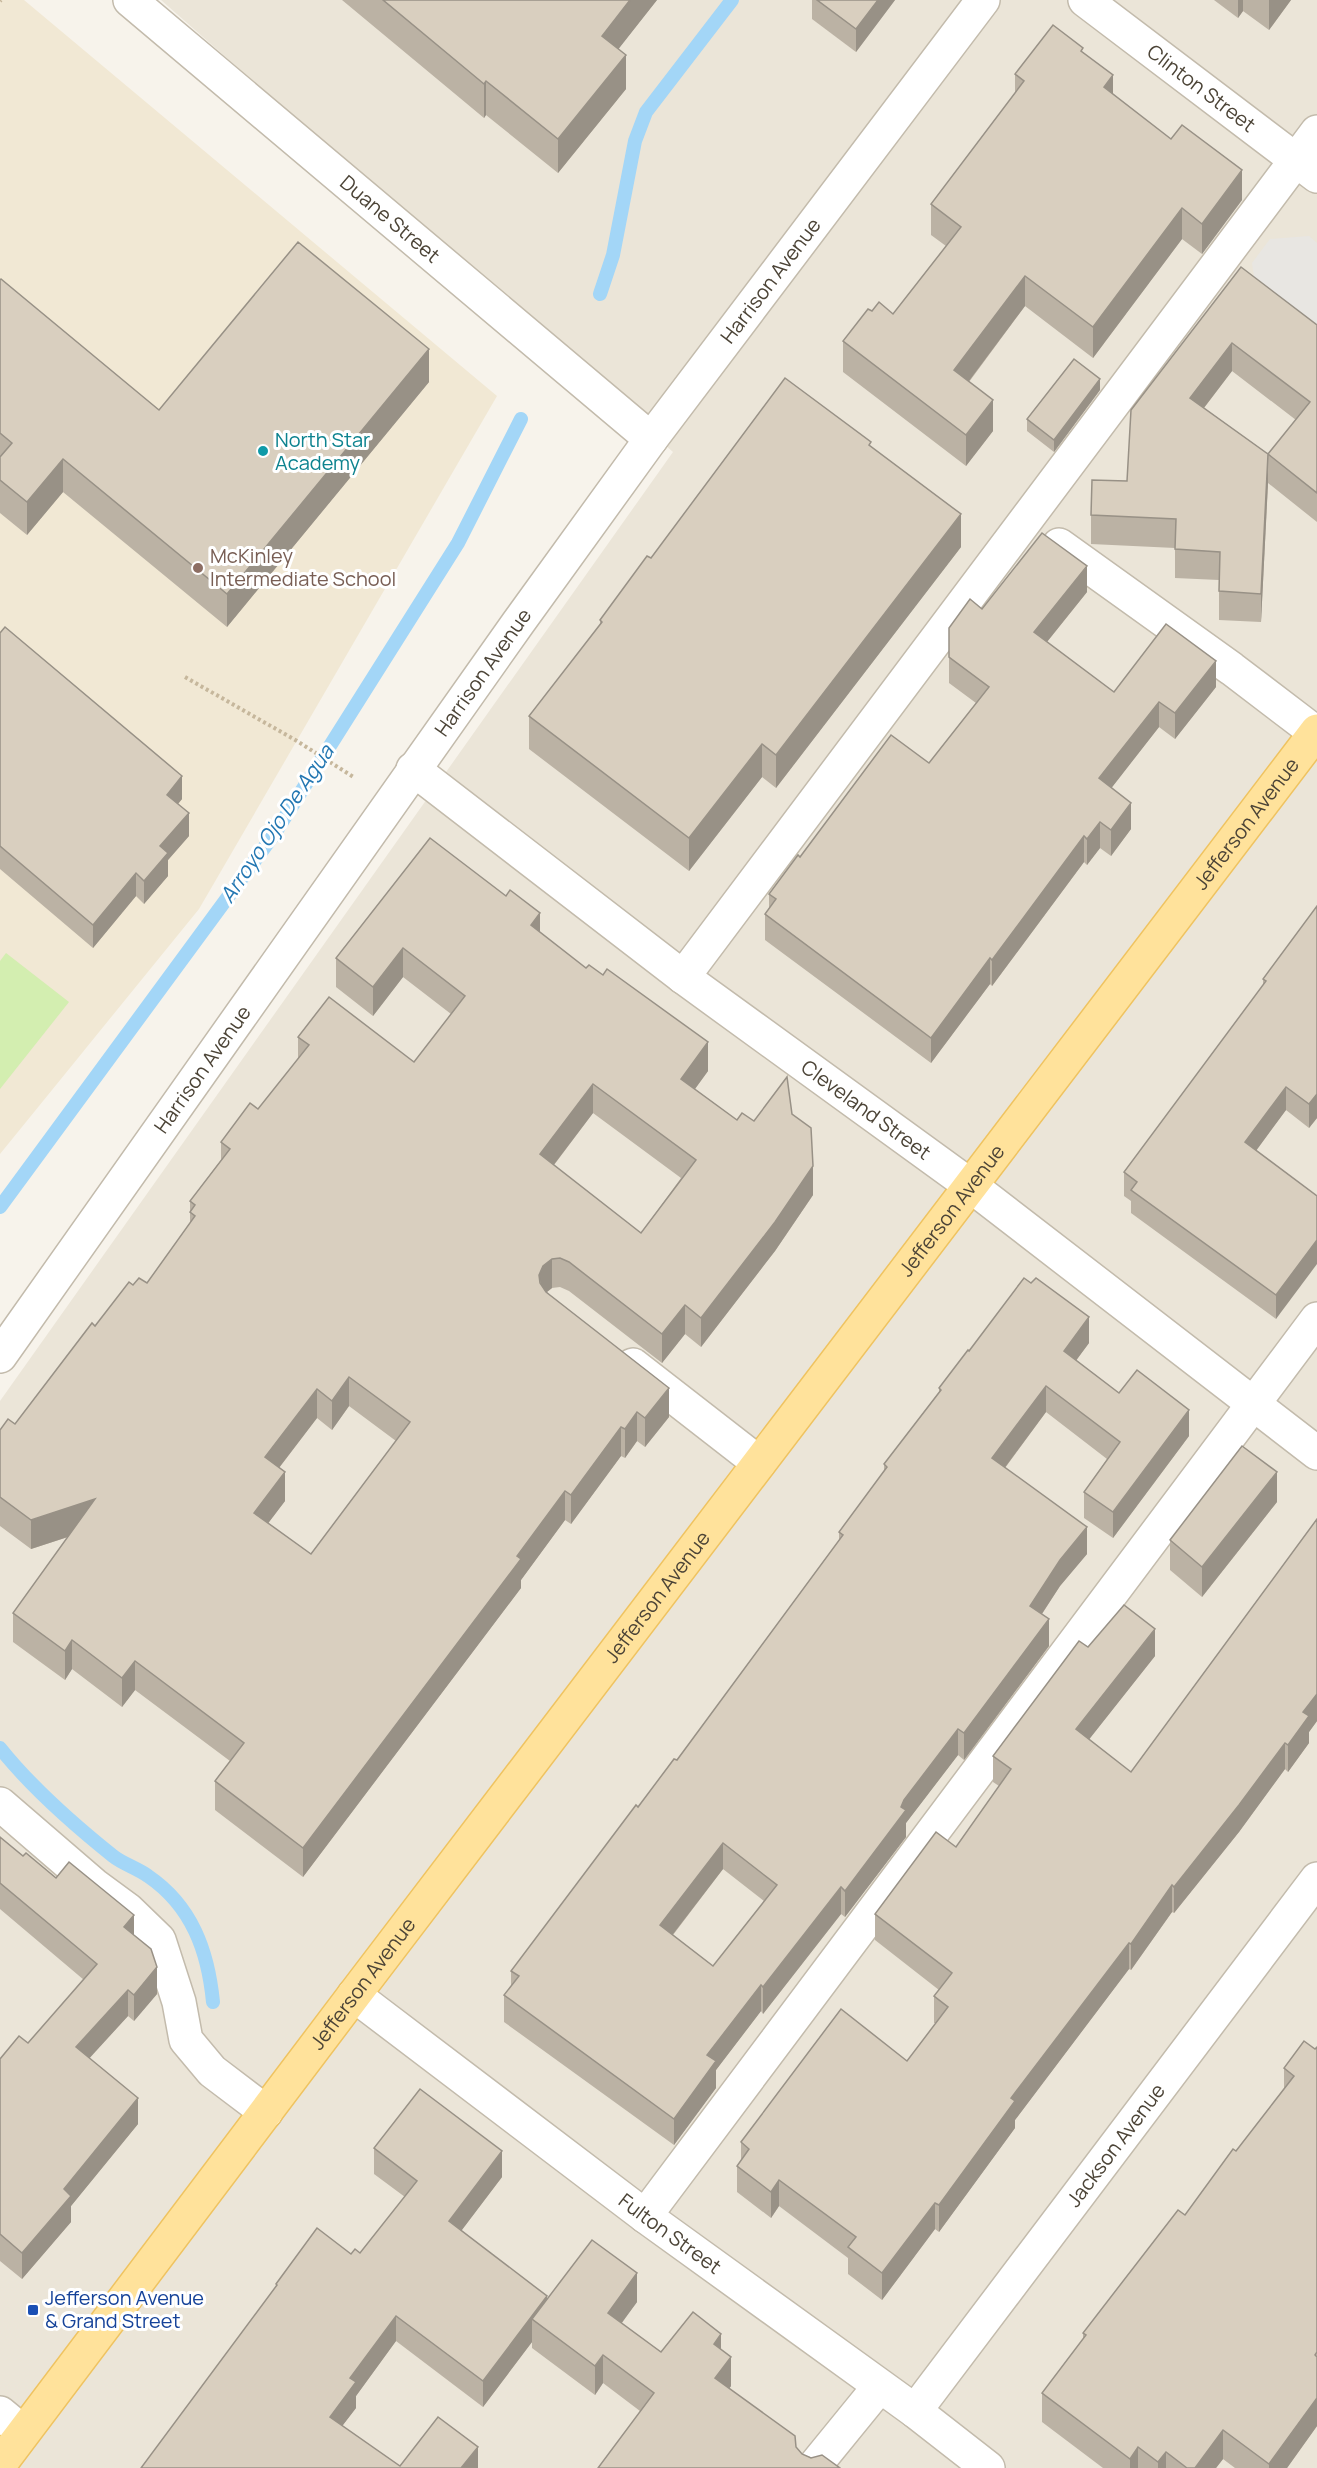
<svg xmlns="http://www.w3.org/2000/svg" width="1317" height="2468" font-family="Manrope,sans-serif">
	<rect width="100%" height="100%" fill="#f7f3eb"/>
	<polygon fill="#ebe5d8" points="161,0 1317,0 1317,2468 0,2468 0,1401 673,452"/>
	<polygon fill="#f1e8d4" points="0,0 24,0 497,396 199,909 0,1154"/>
	<polygon fill="#d3eeb0" points="6,953 69,1002 0,1089 0,961"/>
	<polygon fill="#e8e6e2" points="1309,236 1317,243 1317,342 1257,297 1252,263 1270,239"/>
	<g fill="none" stroke-linecap="round" stroke-linejoin="round">
		<g stroke="#a3d6f7" stroke-width="14">
			<polyline points="600,294 613,255 635,141 646,112 732,0"/>
			<polyline points="0,1207 275,833 458,543 521,419"/>
			<path d="M 0,1748 C 32,1788 73,1824 113,1856 C 123,1864 137,1868 148,1876 C 192,1906 208,1951 213,2002"/>
		</g>
		<g stroke="#c3bbac" stroke-width="36">
			<g id="minor">
				<path id="s1" d="M 130,0 L 651,439"/>
				<path id="s2" d="M 1085,0 L 1317,176"/>
				<polyline points="1059,545 1232,669 1316,733"/>
				<path id="s3" d="M 413,769 L 683,977 L 971,1186 L 1317,1453"/>
				<polyline points="683,977 1317,132"/>
				<path id="s4" d="M 0,1356 L 518,623 L 651,439 L 983,0"/>
				<polyline points="633,1365 759,1463"/>
				<polyline points="0,1804 94,1885 128,1910 159,1940 179,2002 186,2040 212,2071 266,2112"/>
				<path id="s5" d="M 354,1995 L 645,2216 L 915,2411 L 988,2468"/>
				<polyline points="645,2216 1317,1319"/>
				<path id="s6" d="M 915,2411 L 1317,1879"/>
				<polyline points="0,2413 23,2432"/>
				<polyline points="813,2468 879,2387"/>
			</g>
		</g>
		<g stroke="#efc360" stroke-width="36">
			<g id="major">
				<path id="s7" d="M 0,2464 L 354,1995 L 1317,731"/>
			</g>
		</g>
		<g stroke="#c6b79c" stroke-width="4" stroke-dasharray="3 3" stroke-linecap="butt">
			<polyline points="0,1 1,0"/>
			<polyline points="185,677 297,741 355,778"/>
		</g>
		<use href="#minor" stroke="#fff" stroke-width="33"/>
		<use href="#major" stroke="#ffe29b" stroke-width="33"/>
	</g>
	<g fill="#bbb2a4" fill-rule="evenodd">
		<polygon points="342,0 657,0 618,49 626,89 558,173 486,115 484,118"/>
		<polygon points="812,0 895,0 856,52 812,19"/>
		<polygon points="1214,0 1291,0 1269,30 1243,11 1238,18"/>
		<polygon points="1083,52 1113,94 1242,200 1202,254 1182,239 1093,358 1025,306 969,382 993,431 966,466 843,372 843,341 872,311 893,314 946,246 931,235 931,204 1015,93 1015,74"/>
		<path d="M 1241,267 L 1317,325 L 1317,522 L 1268,483 L 1261,622 L 1219,620 L 1219,580 L 1175,578 L 1175,548 L 1091,544 L 1091,515 L 1127,481 ZM 1232,371 L 1296,420 L 1268,454 L 1204,408 Z"/>
		<polygon points="0,280 159,410 429,382 227,627 63,492 27,535 0,513"/>
		<polygon points="1100,390 1054,452 1027,431 1027,419"/>
		<polygon points="871,447 961,547 776,788 762,777 689,871 529,749 529,716 600,626 600,620 651,558"/>
		<polygon points="1087,592 1047,642 1114,692 1216,687 1175,739 1159,727 1111,788 1131,829 1111,856 1100,848 1087,865 1084,862 992,986 990,984 931,1063 765,940 765,914 769,908 769,894 800,857 929,763 976,703 949,683 949,628 982,609"/>
		<polygon points="0,633 182,799 178,804 189,836 168,860 168,876 144,904 136,896 93,948 0,869"/>
		<path d="M 430,838 L 540,932 L 708,1071 L 695,1089 L 737,1120 L 754,1121 L 792,1114 L 813,1195 L 775,1251 L 701,1347 L 685,1334 L 662,1363 L 569,1291 L 560,1287 L 552,1288 L 547,1292 L 669,1417 L 645,1447 L 637,1441 L 625,1458 L 621,1456 L 571,1524 L 565,1520 L 521,1580 L 521,1588 L 303,1877 L 215,1810 L 215,1781 L 230,1761 L 135,1690 L 122,1707 L 72,1669 L 65,1680 L 13,1642 L 13,1613 L 68,1537 L 31,1549 L 0,1526 L 0,1430 L 15,1424 L 95,1326 L 133,1285 L 147,1283 L 190,1224 L 190,1201 L 221,1160 L 221,1142 L 258,1109 L 298,1059 L 298,1037 L 414,1062 L 451,1014 L 403,977 L 373,1016 L 336,987 L 336,958 ZM 593,1113 L 681,1178 L 641,1233 L 554,1165 ZM 349,1406 L 396,1441 L 311,1554 L 268,1523 L 285,1501 L 279,1468 L 317,1418 L 332,1430 Z"/>
		<polygon points="1317,906 1317,1118 1309,1128 1286,1110 1256,1150 1317,1196 1276,1319 1131,1213 1131,1201 1124,1196 1124,1172 1263,986 1263,979"/>
		<path d="M 1089,1343 L 1076,1360 L 1119,1393 L 1189,1436 L 1113,1538 L 1084,1518 L 1084,1492 L 1107,1459 L 1046,1412 L 1005,1468 L 1087,1554 L 1060,1586 L 1042,1614 L 1049,1646 L 964,1760 L 958,1755 L 906,1823 L 906,1837 L 845,1917 L 841,1914 L 763,2014 L 761,2011 L 716,2070 L 716,2088 L 674,2145 L 504,2022 L 504,1995 L 511,1986 L 511,1971 L 638,1807 L 677,1760 L 839,1540 L 839,1532 L 884,1471 L 884,1464 L 939,1392 L 939,1388 L 969,1351 ZM 723,1869 L 764,1901 L 713,1966 L 673,1935 Z"/>
		<polygon points="1277,1502 1202,1597 1170,1570 1170,1540"/>
		<polygon points="1317,1519 1317,1721 1309,1732 1309,1743 1288,1772 1285,1769 1239,1832 1174,1913 1172,1912 1131,1970 1129,1969 1015,2120 1015,2128 939,2232 935,2229 882,2300 848,2274 848,2258 779,2206 771,2218 737,2192 737,2166 741,2160 741,2142 907,2061 936,2023 934,2023 934,1996 939,1990 875,1940 875,1914 956,1847 999,1786 993,1782 993,1756 1088,1647 1155,1656 1089,1739 1131,1772"/>
		<polygon points="0,1837 23,1856 56,1878 134,1935 157,1994 134,2021 128,2016 89,2058 138,2124 71,2206 71,2222 22,2279 0,2261 0,2059 28,2043 84,1980 0,1909"/>
		<polygon points="1317,2047 1317,2426 1287,2468 1235,2468 1223,2459 1216,2468 1103,2468 1042,2422 1042,2393 1083,2339 1083,2333 1185,2215 1236,2151 1284,2089 1284,2068 1315,2049"/>
		<polygon points="374,2148 502,2177 461,2231 547,2299 637,2302 621,2323 661,2352 721,2350 731,2386 729,2389 796,2447 802,2454 840,2468 640,2411 603,2383 595,2395 532,2348 532,2342 483,2407 396,2341 356,2396 356,2408 342,2426 400,2466 478,2468 141,2468 276,2288 276,2284 351,2254 360,2253 405,2197 374,2174"/>
	</g>
	<g fill="#989186">
		<polygon points="630,0 657,0 602,70 602,36"/>
		<polygon points="878,0 895,0 856,52 856,29"/>
		<polygon points="1238,0 1243,0 1243,11 1238,18"/>
		<polygon points="1269,0 1291,0 1269,30"/>
		<polygon points="626,55 626,89 558,173 558,139"/>
		<polygon points="1113,75 1113,106 1104,87"/>
		<polygon points="486,81 486,115 484,118 484,84"/>
		<polygon points="1242,170 1242,200 1202,254 1202,224"/>
		<polygon points="1182,208 1182,239 1093,358 1093,327"/>
		<polygon points="1025,276 1025,306 954,401 954,370"/>
		<polygon points="1232,343 1232,371 1190,426 1190,398"/>
		<polygon points="429,349 429,382 227,627 227,594"/>
		<polygon points="1100,379 1100,390 1054,452 1054,440"/>
		<polygon points="993,400 993,431 966,466 966,435"/>
		<polygon points="1268,454 1268,483 1261,622 1261,594"/>
		<polygon points="63,459 63,492 27,535 27,502"/>
		<polygon points="961,514 961,547 776,788 776,755"/>
		<polygon points="1087,566 1087,592 1034,658 1034,632"/>
		<polygon points="1216,661 1216,687 1175,739 1175,713"/>
		<polygon points="1159,702 1159,727 1099,804 1099,778"/>
		<polygon points="762,744 762,777 689,871 689,838"/>
		<polygon points="182,776 182,799 167,817 167,795"/>
		<polygon points="1131,803 1131,829 1111,856 1111,830"/>
		<polygon points="189,813 189,836 168,860 168,876 144,904 144,881 160,846"/>
		<polygon points="1100,822 1100,848 1087,865 1087,839"/>
		<polygon points="1084,836 1084,862 992,986 992,960"/>
		<polygon points="136,873 136,896 93,948 93,925"/>
		<polygon points="540,913 540,942 531,925"/>
		<polygon points="403,948 403,977 373,1016 373,987"/>
		<polygon points="990,958 990,984 931,1063 931,1038"/>
		<polygon points="708,1042 708,1071 681,1108 681,1079"/>
		<polygon points="593,1084 593,1113 540,1183 540,1154"/>
		<polygon points="1286,1087 1286,1110 1245,1166 1245,1142"/>
		<polygon points="1317,1094 1317,1118 1309,1128 1309,1104"/>
		<polygon points="813,1166 813,1195 775,1251 701,1347 701,1318"/>
		<polygon points="1317,1240 1317,1264 1276,1319 1276,1295"/>
		<polygon points="552,1259 552,1288 543,1295 539,1275 543,1266"/>
		<polygon points="685,1305 685,1334 662,1363 662,1334"/>
		<polygon points="1089,1317 1089,1343 1064,1377 1064,1351"/>
		<polygon points="349,1377 349,1406 332,1430 332,1401"/>
		<polygon points="1046,1386 1046,1412 992,1485 992,1458"/>
		<polygon points="669,1388 669,1417 645,1447 645,1418"/>
		<polygon points="317,1389 317,1418 265,1486 265,1457"/>
		<polygon points="1189,1410 1189,1436 1113,1538 1113,1512"/>
		<polygon points="637,1412 637,1441 625,1458 625,1429"/>
		<polygon points="621,1427 621,1456 571,1524 571,1495"/>
		<polygon points="285,1472 285,1501 254,1542 254,1513"/>
		<polygon points="1277,1472 1277,1502 1202,1597 1202,1567"/>
		<polygon points="565,1491 565,1520 521,1580 521,1588 303,1877 303,1848"/>
		<polygon points="95,1499 95,1528 31,1549 31,1520"/>
		<polygon points="1087,1527 1087,1554 1060,1586 1030,1632 1030,1606 1060,1560"/>
		<polygon points="1049,1619 1049,1646 964,1760 964,1733"/>
		<polygon points="1155,1629 1155,1656 1076,1756 1076,1729"/>
		<polygon points="72,1640 72,1669 65,1680 65,1651"/>
		<polygon points="135,1661 135,1690 122,1707 122,1678"/>
		<polygon points="1317,1694 1317,1721 1309,1732 1309,1743 1288,1772 1288,1745 1303,1712"/>
		<polygon points="958,1729 958,1755 906,1823 906,1837 845,1917 845,1891 901,1807 904,1800"/>
		<polygon points="1285,1743 1285,1769 1239,1832 1174,1913 1174,1887"/>
		<polygon points="723,1843 723,1869 660,1951 660,1925"/>
		<polygon points="1172,1885 1172,1912 1131,1970 1131,1944"/>
		<polygon points="841,1887 841,1914 763,2014 763,1987"/>
		<polygon points="134,1915 134,1942 124,1927"/>
		<polygon points="1129,1943 1129,1969 1015,2120 1015,2128 939,2232 939,2205 1011,2098"/>
		<polygon points="157,1967 157,1994 134,2021 134,1995"/>
		<polygon points="761,1985 761,2011 716,2070 716,2088 674,2145 674,2119 707,2055"/>
		<polygon points="128,1990 128,2016 76,2073 76,2047"/>
		<polygon points="138,2098 138,2124 71,2206 71,2222 22,2279 22,2253 64,2189"/>
		<polygon points="502,2151 502,2177 449,2247 449,2221"/>
		<polygon points="779,2180 779,2206 771,2218 771,2192"/>
		<polygon points="935,2203 935,2229 882,2300 882,2273"/>
		<polygon points="637,2273 637,2302 608,2342 608,2313"/>
		<polygon points="547,2296 547,2322 532,2319 532,2342 483,2407 483,2381"/>
		<polygon points="396,2316 396,2341 356,2396 356,2408 330,2442 330,2417 350,2378"/>
		<polygon points="721,2334 721,2363 714,2344"/>
		<polygon points="603,2355 603,2383 595,2395 595,2366"/>
		<polygon points="731,2357 731,2386 715,2407 715,2378"/>
		<polygon points="1317,2398 1317,2426 1287,2468 1269,2468 1269,2464"/>
		<polygon points="1223,2430 1223,2459 1216,2468 1195,2468"/>
		<polygon points="478,2447 478,2468 461,2468"/>
		<polygon points="1138,2447 1138,2468 1130,2468 1130,2459"/>
		<polygon points="1166,2452 1166,2468 1158,2468 1158,2462"/>
	</g>
	<g fill="#d9cfbf" stroke="#989186" stroke-width="1.5" fill-rule="evenodd">
		<polygon points="383,0 630,0 602,36 626,55 558,139 486,81 484,84"/>
		<polygon points="817,0 878,0 856,29"/>
		<polygon points="1053,25 1083,48 1081,51 1113,75 1104,87 1171,139 1182,125 1242,170 1202,224 1182,208 1093,327 1025,276 954,370 993,400 966,435 843,341 868,309 872,311 879,302 893,314 961,227 931,204 1024,81 1015,74"/>
		<polygon points="298,242 429,349 227,594 63,459 27,502 0,480 0,457 12,443 0,433 0,280 1,279 159,410"/>
		<path d="M 1241,267 L 1317,325 L 1317,493 L 1268,454 L 1261,594 L 1219,591 L 1220,552 L 1175,549 L 1176,519 L 1091,515 L 1092,480 L 1127,481 L 1131,410 ZM 1232,343 L 1310,402 L 1268,454 L 1190,398 Z"/>
		<polygon points="1074,359 1100,379 1054,440 1027,419"/>
		<polygon points="785,378 871,442 869,445 961,514 776,755 762,744 689,838 529,716 602,622 600,620 647,556 651,558"/>
		<polygon points="1042,533 1087,566 1034,632 1114,692 1166,624 1216,661 1175,713 1159,702 1099,778 1131,803 1111,830 1100,822 1087,839 1084,836 992,960 990,958 931,1038 765,914 776,899 769,894 798,855 800,857 891,735 929,763 989,687 949,657 949,628 970,599 982,609"/>
		<polygon points="5,627 182,776 167,795 189,813 160,846 168,853 144,881 136,873 93,925 0,846 0,633"/>
		<path d="M 430,838 L 506,896 L 510,890 L 540,913 L 531,925 L 586,968 L 589,965 L 603,975 L 607,969 L 708,1042 L 681,1079 L 737,1120 L 742,1113 L 754,1121 L 787,1077 L 792,1114 L 811,1128 L 813,1166 L 775,1222 L 701,1318 L 685,1305 L 662,1334 L 569,1262 L 560,1258 L 552,1259 L 543,1266 L 539,1275 L 540,1283 L 546,1292 L 669,1388 L 645,1418 L 637,1412 L 625,1429 L 621,1427 L 571,1495 L 565,1491 L 517,1556 L 521,1559 L 303,1848 L 215,1781 L 244,1743 L 135,1661 L 122,1678 L 72,1640 L 65,1651 L 13,1613 L 95,1499 L 31,1520 L 0,1497 L 0,1430 L 8,1419 L 15,1424 L 92,1323 L 95,1326 L 129,1282 L 133,1285 L 139,1278 L 147,1283 L 195,1216 L 190,1212 L 195,1205 L 190,1201 L 230,1149 L 221,1142 L 250,1103 L 258,1109 L 309,1045 L 298,1037 L 329,997 L 414,1062 L 465,996 L 403,948 L 373,987 L 336,958 ZM 593,1084 L 696,1160 L 641,1233 L 540,1154 ZM 349,1377 L 410,1422 L 311,1554 L 254,1513 L 285,1472 L 265,1457 L 317,1389 L 332,1401 Z"/>
		<polygon points="1317,906 1317,1094 1309,1104 1286,1087 1245,1142 1317,1196 1317,1240 1276,1295 1131,1190 1137,1182 1124,1172 1266,981 1263,979"/>
		<path d="M 1024,1278 L 1031,1283 L 1036,1278 L 1089,1317 L 1064,1351 L 1119,1393 L 1137,1370 L 1189,1410 L 1113,1512 L 1084,1492 L 1120,1442 L 1046,1386 L 992,1458 L 1087,1527 L 1060,1560 L 1030,1606 L 1049,1619 L 964,1733 L 958,1729 L 904,1800 L 901,1807 L 906,1810 L 845,1891 L 841,1887 L 763,1987 L 761,1985 L 707,2055 L 716,2061 L 674,2119 L 504,1995 L 519,1976 L 511,1971 L 636,1805 L 638,1807 L 674,1759 L 677,1760 L 843,1535 L 839,1532 L 887,1467 L 884,1464 L 941,1390 L 939,1388 L 968,1350 L 969,1351 ZM 723,1843 L 777,1885 L 713,1966 L 660,1925 Z"/>
		<polygon points="1242,1446 1277,1472 1202,1567 1170,1540"/>
		<polygon points="1317,1519 1317,1694 1303,1712 1309,1716 1288,1745 1285,1743 1239,1805 1174,1887 1172,1885 1131,1944 1129,1943 1011,2098 1015,2101 939,2205 935,2203 882,2273 848,2247 856,2237 779,2180 771,2192 737,2166 749,2149 741,2142 841,2009 907,2061 948,2007 934,1996 952,1973 875,1914 936,1832 956,1847 1011,1769 993,1756 1079,1641 1088,1647 1124,1605 1155,1629 1076,1729 1131,1772"/>
		<polygon points="0,1837 23,1856 26,1853 56,1878 69,1862 134,1915 124,1927 151,1949 157,1967 134,1995 128,1990 76,2047 138,2098 64,2189 71,2196 22,2253 0,2234 0,2059 19,2036 28,2043 97,1964 0,1883"/>
		<polygon points="1304,2041 1315,2049 1317,2047 1317,2352 1315,2355 1317,2357 1317,2398 1269,2464 1223,2430 1195,2468 1187,2468 1166,2452 1158,2462 1138,2447 1130,2459 1042,2393 1086,2335 1083,2333 1178,2210 1185,2215 1233,2149 1236,2151 1294,2076 1284,2068"/>
		<polygon points="420,2089 502,2151 449,2221 547,2296 483,2381 396,2316 350,2378 356,2382 330,2417 400,2466 438,2417 478,2447 461,2468 141,2468 277,2285 276,2284 317,2228 351,2254 355,2249 360,2253 417,2181 374,2148"/>
		<polygon points="592,2240 637,2273 608,2313 661,2352 693,2312 721,2334 714,2344 731,2357 715,2378 795,2436 796,2447 802,2454 811,2458 822,2455 840,2468 598,2468 654,2393 603,2355 595,2366 532,2319"/>
	</g>
	<circle fill="#0f9aa8" stroke="#fff" stroke-width="2" cx="263" cy="451" r="6"/>
	<circle fill="#8d6e63" stroke="#fff" stroke-width="2" cx="198" cy="568" r="6"/>
	<rect fill="#1a4fb4" stroke="#fff" stroke-width="2" x="27" y="2304" width="12" height="12" rx="3"/>
	<g text-anchor="middle" stroke-width="6" stroke-linejoin="round" paint-order="stroke">
		<g font-size="20" fill="#4c4437" stroke="#fff">
			<text dy="7" stroke="none"><textPath href="#s2" startOffset="146">Clinton Street</textPath></text>
			<text dy="7" stroke="none"><textPath href="#s1" startOffset="340">Duane Street</textPath></text>
			<text dy="7" stroke="none"><textPath href="#s4" startOffset="1323">Harrison Avenue</textPath></text>
			<text dy="7" stroke="none"><textPath href="#s4" startOffset="837">Harrison Avenue</textPath></text>
			<text dy="7" stroke="none"><textPath href="#s7" startOffset="2060">Jefferson Avenue</textPath></text>
			<text dy="7" stroke="none"><textPath href="#s4" startOffset="351">Harrison Avenue</textPath></text>
			<text dy="7" stroke="none"><textPath href="#s3" startOffset="567">Cleveland Street</textPath></text>
			<text dy="7" stroke="none"><textPath href="#s7" startOffset="1574">Jefferson Avenue</textPath></text>
			<text dy="7" stroke="none"><textPath href="#s7" startOffset="1088">Jefferson Avenue</textPath></text>
			<text dy="7" stroke="none"><textPath href="#s7" startOffset="602">Jefferson Avenue</textPath></text>
			<text dy="7" stroke="none"><textPath href="#s6" startOffset="333">Jackson Avenue</textPath></text>
			<text dy="7" stroke="none"><textPath href="#s5" startOffset="396">Fulton Street</textPath></text>
		</g>
		<g font-size="20" fill="#0d838f" stroke="#fff" text-anchor="start">
			<text x="275" y="447">North Star<tspan x="275" dy="23">Academy</tspan></text>
		</g>
		<g font-size="20" fill="#785e54" stroke="#fff" text-anchor="start">
			<text x="210" y="563">McKinley<tspan x="210" dy="23">Intermediate School</tspan></text>
		</g>
		<g font-size="20" fill="#164399" stroke="#fff" text-anchor="start">
			<text x="45" y="2305">Jefferson Avenue<tspan x="45" dy="23">&amp; Grand Street</tspan></text>
		</g>
		<g font-size="21" font-style="italic" fill="#2377b2" stroke="#fff">
			<text transform="translate(277 824) rotate(-56)" y="7">Arroyo Ojo De Agua</text>
		</g>
	</g>
</svg>
